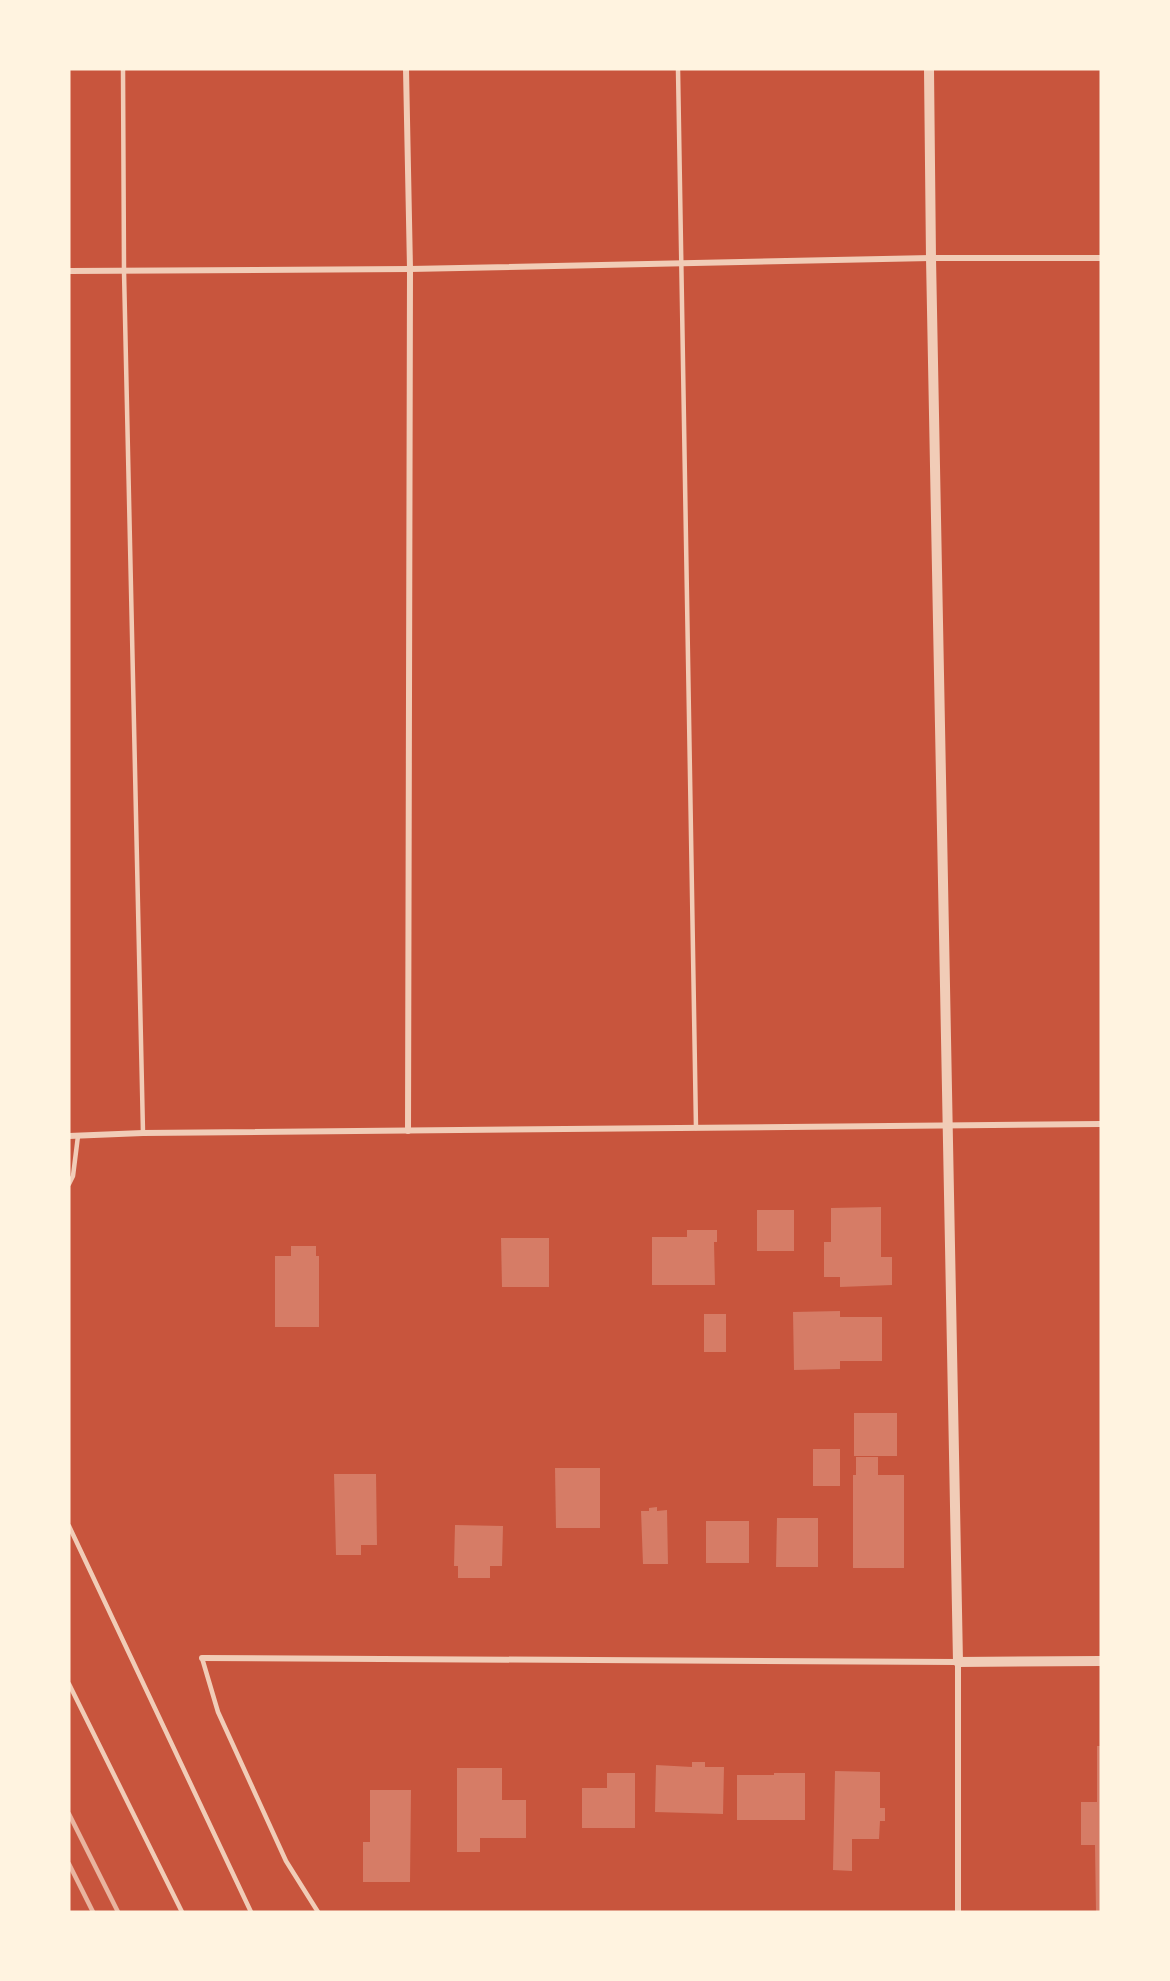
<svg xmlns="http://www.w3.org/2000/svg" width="1170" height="1981" font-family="'Source Sans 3',sans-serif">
	<rect width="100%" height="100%" fill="#c8553d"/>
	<g fill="#d67c66">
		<polygon points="881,1207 881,1257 892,1257 892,1285 840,1287 840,1277 824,1277 824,1242 831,1242 831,1208"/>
		<rect x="757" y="1210" width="37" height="41"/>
		<polygon points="687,1230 717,1230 717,1242 714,1242 715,1285 652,1285 652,1237 687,1237"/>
		<polygon points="501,1238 549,1238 549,1287 502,1287"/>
		<polygon points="291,1246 316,1246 316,1256 319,1256 319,1327 275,1327 275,1256 291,1256"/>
		<polygon points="840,1311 840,1317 882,1317 882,1361 840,1361 840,1369 794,1370 793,1312"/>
		<rect x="704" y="1314" width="22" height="38"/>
		<rect x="854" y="1413" width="43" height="43"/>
		<rect x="813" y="1449" width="27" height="37"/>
		<polygon points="856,1457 878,1457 878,1475 904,1475 904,1568 853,1568 853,1475 856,1475"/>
		<polygon points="555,1468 600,1468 600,1528 556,1528"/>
		<polygon points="334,1474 376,1474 377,1545 361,1545 361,1555 336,1555"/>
		<polygon points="657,1507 657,1511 667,1510 668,1564 643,1564 641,1511 649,1511 649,1508"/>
		<polygon points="777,1518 818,1518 818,1567 776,1567"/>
		<rect x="706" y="1521" width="43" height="42"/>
		<polygon points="455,1525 503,1526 502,1566 490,1566 490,1578 458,1578 458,1566 454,1566"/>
		<polygon points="1097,1746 1101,1746 1101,1912 1096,1912 1095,1845 1081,1845 1081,1802 1097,1802"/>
		<polygon points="692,1762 705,1762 705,1767 724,1767 723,1814 655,1812 656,1765 692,1767"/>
		<polygon points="457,1768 502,1768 502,1800 526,1800 526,1838 480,1838 480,1852 457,1852"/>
		<polygon points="835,1771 880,1772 880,1808 885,1808 885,1821 880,1821 879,1839 852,1839 852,1871 833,1870"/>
		<polygon points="607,1773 635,1773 635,1828 582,1828 582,1788 607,1788"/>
		<polygon points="774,1773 805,1773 805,1820 737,1820 737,1775 774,1775"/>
		<polygon points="370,1790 411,1790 410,1882 363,1882 363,1842 370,1842"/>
	</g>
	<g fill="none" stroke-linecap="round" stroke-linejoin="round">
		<g stroke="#f1ccb7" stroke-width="4.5">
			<polyline points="123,69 124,271 143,1133"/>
			<polyline points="678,69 696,1128"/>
			<polyline points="69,1184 73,1176 78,1136"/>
			<polyline points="69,1526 251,1912"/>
			<polyline points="202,1658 218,1712 286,1861 318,1912"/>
			<polyline points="69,1684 182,1912"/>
		</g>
		<g stroke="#f1ccb7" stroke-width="6">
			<polyline points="406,69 410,269 408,1131"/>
			<polyline points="69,271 410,269 931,258 1101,258"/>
			<polyline points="69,1136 143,1133 1101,1124"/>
			<polyline points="202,1658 958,1662 958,1912"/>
		</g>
		<polyline stroke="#f1ccb7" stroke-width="10" points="929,69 931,258 958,1662 1101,1661"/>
		<g stroke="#e9b49f" stroke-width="4.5">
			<polyline points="69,1814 118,1912"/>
			<polyline points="69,1864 93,1912"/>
		</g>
	</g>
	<rect width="1170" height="1981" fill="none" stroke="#fff3e0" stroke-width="141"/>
</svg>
